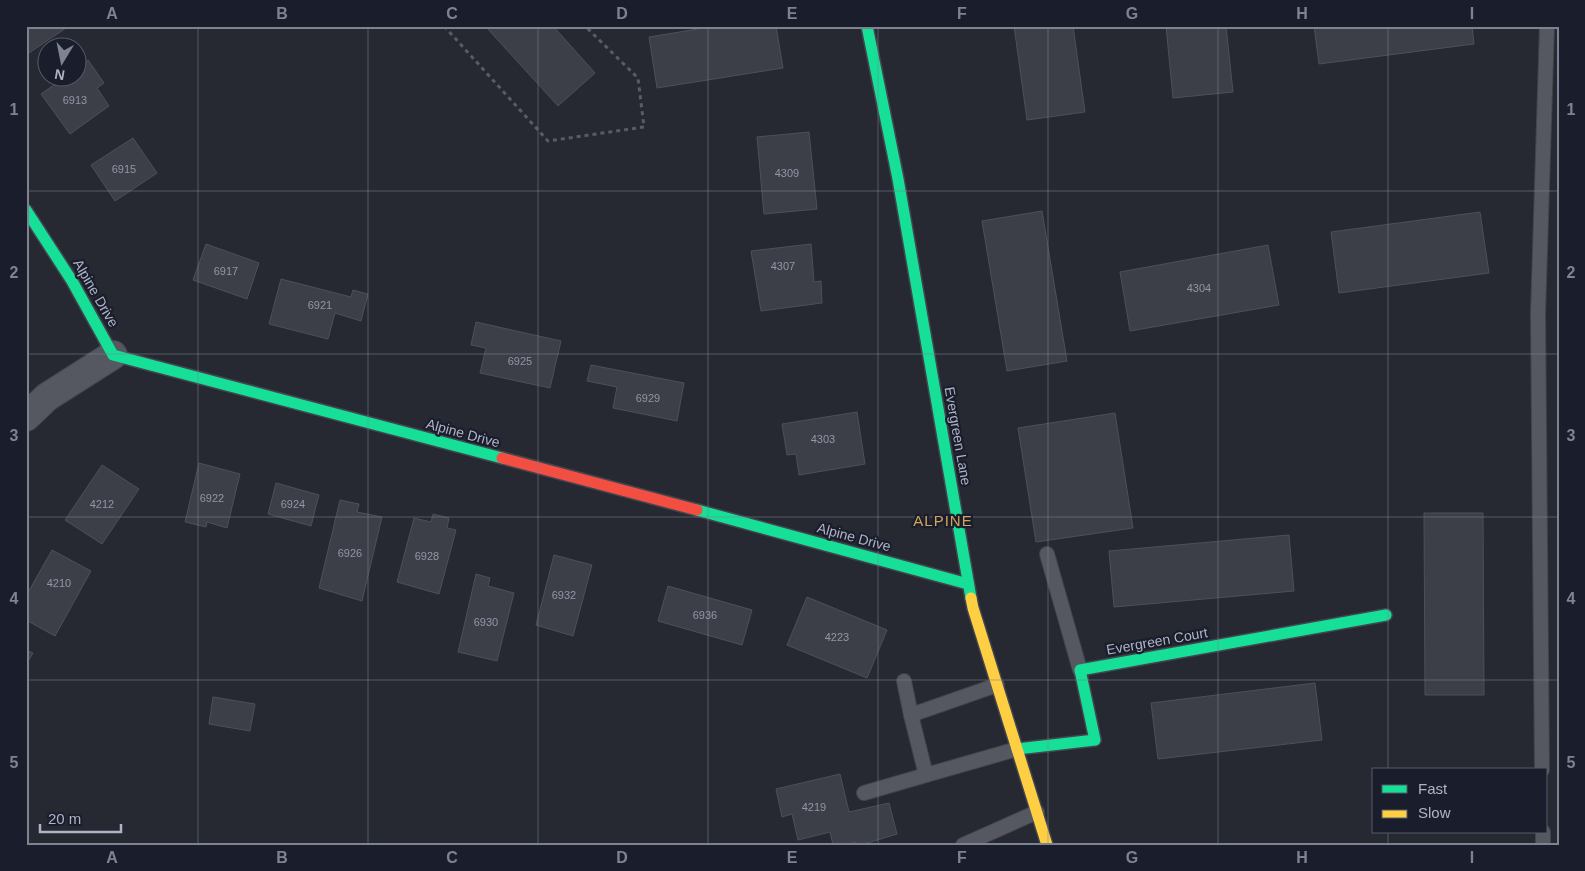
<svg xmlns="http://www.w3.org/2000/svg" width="1585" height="871" font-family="Arial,sans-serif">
	<rect width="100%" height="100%" fill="#262932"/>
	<g fill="#3c3f48" stroke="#4d505b">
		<polygon points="26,26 69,26 26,55"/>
		<polygon points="485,26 553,26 595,73 558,106"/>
		<polygon points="716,26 776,26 783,68 657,88 649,37"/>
		<polygon points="1014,26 1073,26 1085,112 1027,120"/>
		<polygon points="1166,26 1226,26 1233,92 1173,98"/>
		<polygon points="1314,26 1472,26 1474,44 1319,64"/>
		<polygon points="88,60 104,83 97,88 109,106 70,134 41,94 64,78 78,78 78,68"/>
		<polygon points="809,132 817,209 764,214 757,137"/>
		<polygon points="133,138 157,173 115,201 91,165"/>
		<polygon points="1042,211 1067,361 1007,371 982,221"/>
		<polygon points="1480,212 1489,273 1339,293 1331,232"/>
		<polygon points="206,244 259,263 247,299 193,280"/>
		<polygon points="811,244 814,282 821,281 822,303 761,311 751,251"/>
		<polygon points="1268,245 1279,305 1130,331 1120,272"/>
		<polygon points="281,279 351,297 353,290 368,294 361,321 335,313 328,339 269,324"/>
		<polygon points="476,322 561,341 550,388 480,373 486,348 471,345"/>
		<polygon points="591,365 684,383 677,421 613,408 617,387 587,381"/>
		<polygon points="857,412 865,464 799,475 796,454 787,455 782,424"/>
		<polygon points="1115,413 1133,528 1036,542 1018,428"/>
		<polygon points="199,463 240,474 227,528 207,522 206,527 185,522"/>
		<polygon points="102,465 139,489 102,544 65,520"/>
		<polygon points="276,483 319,495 311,526 268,514"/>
		<polygon points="340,500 359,504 357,512 382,517 362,601 319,588"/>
		<polygon points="1424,513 1483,513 1484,695 1425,695"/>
		<polygon points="433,514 449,518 447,528 456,530 439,594 397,582 414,518 431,522"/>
		<polygon points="1289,535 1294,591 1114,607 1109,551"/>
		<polygon points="52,550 91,571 55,636 26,620 26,596"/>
		<polygon points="554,555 592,565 573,636 536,625"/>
		<polygon points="476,574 490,578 488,586 514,593 497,661 458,652"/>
		<polygon points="668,586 752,610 742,645 658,621"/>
		<polygon points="807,597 887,630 867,678 787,645"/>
		<polygon points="26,650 33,653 26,665"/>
		<polygon points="1315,683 1322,740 1158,759 1151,703"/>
		<polygon points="213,697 255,704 250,731 209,724"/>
		<polygon points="840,774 849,812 889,803 897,834 861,845 856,845 856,842 843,845 833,845 830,832 798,840 792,814 782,817 776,789"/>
	</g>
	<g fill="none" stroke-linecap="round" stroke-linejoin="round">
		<g stroke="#42444b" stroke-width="16">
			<g id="lane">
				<polyline points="1047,554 1080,670"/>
				<polyline points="904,681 911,715"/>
				<polyline points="1542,770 1538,314 1547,26"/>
				<polyline points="926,775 1017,749"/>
				<polyline points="864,793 926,775 911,715 997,685"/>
				<polyline points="1543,832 1543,845"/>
				<polyline points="963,845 1037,812"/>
			</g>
		</g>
		<g stroke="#42444b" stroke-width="30">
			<polyline id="street" points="26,417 47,397 113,355"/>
		</g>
		<g stroke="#43464f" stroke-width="14">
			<g id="fast">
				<polyline points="867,26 898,179 971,598"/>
				<polyline points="26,210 72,281 113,355 502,458"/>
				<polyline points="697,510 968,584"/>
				<polyline points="1017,749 1095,740 1080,670 1386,615"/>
			</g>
		</g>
		<g stroke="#43464f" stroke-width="14">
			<polyline id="slow" points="971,598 973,608 1047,845"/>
		</g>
		<g stroke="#43464f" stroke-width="14">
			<polyline id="jam" points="502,458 697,510"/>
		</g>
		<polyline stroke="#585c64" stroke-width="3" stroke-dasharray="4 4" stroke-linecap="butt" points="444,26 548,141 644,127 638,78 587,28"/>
		<use href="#lane" stroke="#565861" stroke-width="14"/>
		<use href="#street" stroke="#565861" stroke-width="28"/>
		<use href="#fast" stroke="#16e098" stroke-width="11"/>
		<use href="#slow" stroke="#ffcf43" stroke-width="11"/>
		<use href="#jam" stroke="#f24e42" stroke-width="11"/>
	</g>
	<path fill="none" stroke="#7e8392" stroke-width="1" stroke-opacity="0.55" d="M 198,26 L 198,845M 368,26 L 368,845M 538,26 L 538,845M 708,26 L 708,845M 878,26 L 878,845M 1048,26 L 1048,845M 1218,26 L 1218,845M 1388,26 L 1388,770M 26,191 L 1559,191M 26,354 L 1559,354M 26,517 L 1559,517M 26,680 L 1559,680M 1388,832 L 1388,845"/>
	<g text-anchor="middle" stroke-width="4.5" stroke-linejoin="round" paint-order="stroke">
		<g font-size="11" fill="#9296a6">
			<text x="75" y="104">6913</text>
			<text x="124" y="173">6915</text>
			<text x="787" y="177">4309</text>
			<text x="783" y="270">4307</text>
			<text x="226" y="275">6917</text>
			<text x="1199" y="292">4304</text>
			<text x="320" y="309">6921</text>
			<text x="520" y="365">6925</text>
			<text x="648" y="402">6929</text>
			<text x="823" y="443">4303</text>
			<text x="212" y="502">6922</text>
			<text x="102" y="508">4212</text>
			<text x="293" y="508">6924</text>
			<text x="350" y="557">6926</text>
			<text x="427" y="560">6928</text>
			<text x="59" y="587">4210</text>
			<text x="564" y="599">6932</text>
			<text x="705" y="619">6936</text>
			<text x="486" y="626">6930</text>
			<text x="837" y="641">4223</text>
			<text x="814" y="811">4219</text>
		</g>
		<g font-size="14" fill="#aeb3c5" stroke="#1a1e2c">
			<text transform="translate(96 293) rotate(60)" y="5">Alpine Drive</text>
			<text transform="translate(463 433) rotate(15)" y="5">Alpine Drive</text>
			<text transform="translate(958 436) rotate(80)" y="5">Evergreen Lane</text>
			<text transform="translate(854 537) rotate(15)" y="5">Alpine Drive</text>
			<text transform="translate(1157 641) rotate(-10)" y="5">Evergreen Court</text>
		</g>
		<g font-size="15" letter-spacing="1" fill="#d2a45c" stroke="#1a1e2c">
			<text x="943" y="526">ALPINE</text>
		</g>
	</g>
	<rect width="1585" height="871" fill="none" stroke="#1a1e2c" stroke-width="55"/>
	<rect x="1372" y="768" width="175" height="65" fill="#1a1e2c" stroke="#555a69"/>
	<rect x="1382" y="785" width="25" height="8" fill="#16e098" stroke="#555a69"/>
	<text x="1418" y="794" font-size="15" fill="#aeb3c5">Fast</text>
	<rect x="1382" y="810" width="25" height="8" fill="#ffcf43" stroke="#555a69"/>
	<text x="1418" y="818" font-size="15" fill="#aeb3c5">Slow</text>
	<g transform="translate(62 62) rotate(190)"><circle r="24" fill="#1a1e2c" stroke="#555a69"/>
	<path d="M0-4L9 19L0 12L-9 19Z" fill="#7e8392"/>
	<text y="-8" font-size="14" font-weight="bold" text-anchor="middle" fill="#aeb3c5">N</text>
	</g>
	<path d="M40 824v8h81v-8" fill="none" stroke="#aeb3c5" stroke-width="2.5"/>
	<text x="48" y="824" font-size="15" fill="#aeb3c5" stroke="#1a1e2c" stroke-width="4" paint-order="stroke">20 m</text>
	<rect x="28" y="28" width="1530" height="816" fill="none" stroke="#7e8392" stroke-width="2"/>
	<g font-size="16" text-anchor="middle" font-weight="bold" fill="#7e8392">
		<text x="112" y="19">A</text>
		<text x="282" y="19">B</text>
		<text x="452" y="19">C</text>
		<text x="622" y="19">D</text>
		<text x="792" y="19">E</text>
		<text x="962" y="19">F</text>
		<text x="1132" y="19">G</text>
		<text x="1302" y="19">H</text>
		<text x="1472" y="19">I</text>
		<text x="14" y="115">1</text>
		<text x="1571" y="115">1</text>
		<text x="14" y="278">2</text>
		<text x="1571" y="278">2</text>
		<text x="14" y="441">3</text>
		<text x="1571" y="441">3</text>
		<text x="14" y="604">4</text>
		<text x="1571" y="604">4</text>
		<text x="14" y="768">5</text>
		<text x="1571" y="768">5</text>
		<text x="112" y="863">A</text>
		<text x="282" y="863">B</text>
		<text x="452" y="863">C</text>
		<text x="622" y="863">D</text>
		<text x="792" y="863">E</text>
		<text x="962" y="863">F</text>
		<text x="1132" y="863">G</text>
		<text x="1302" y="863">H</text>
		<text x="1472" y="863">I</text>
	</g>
</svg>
